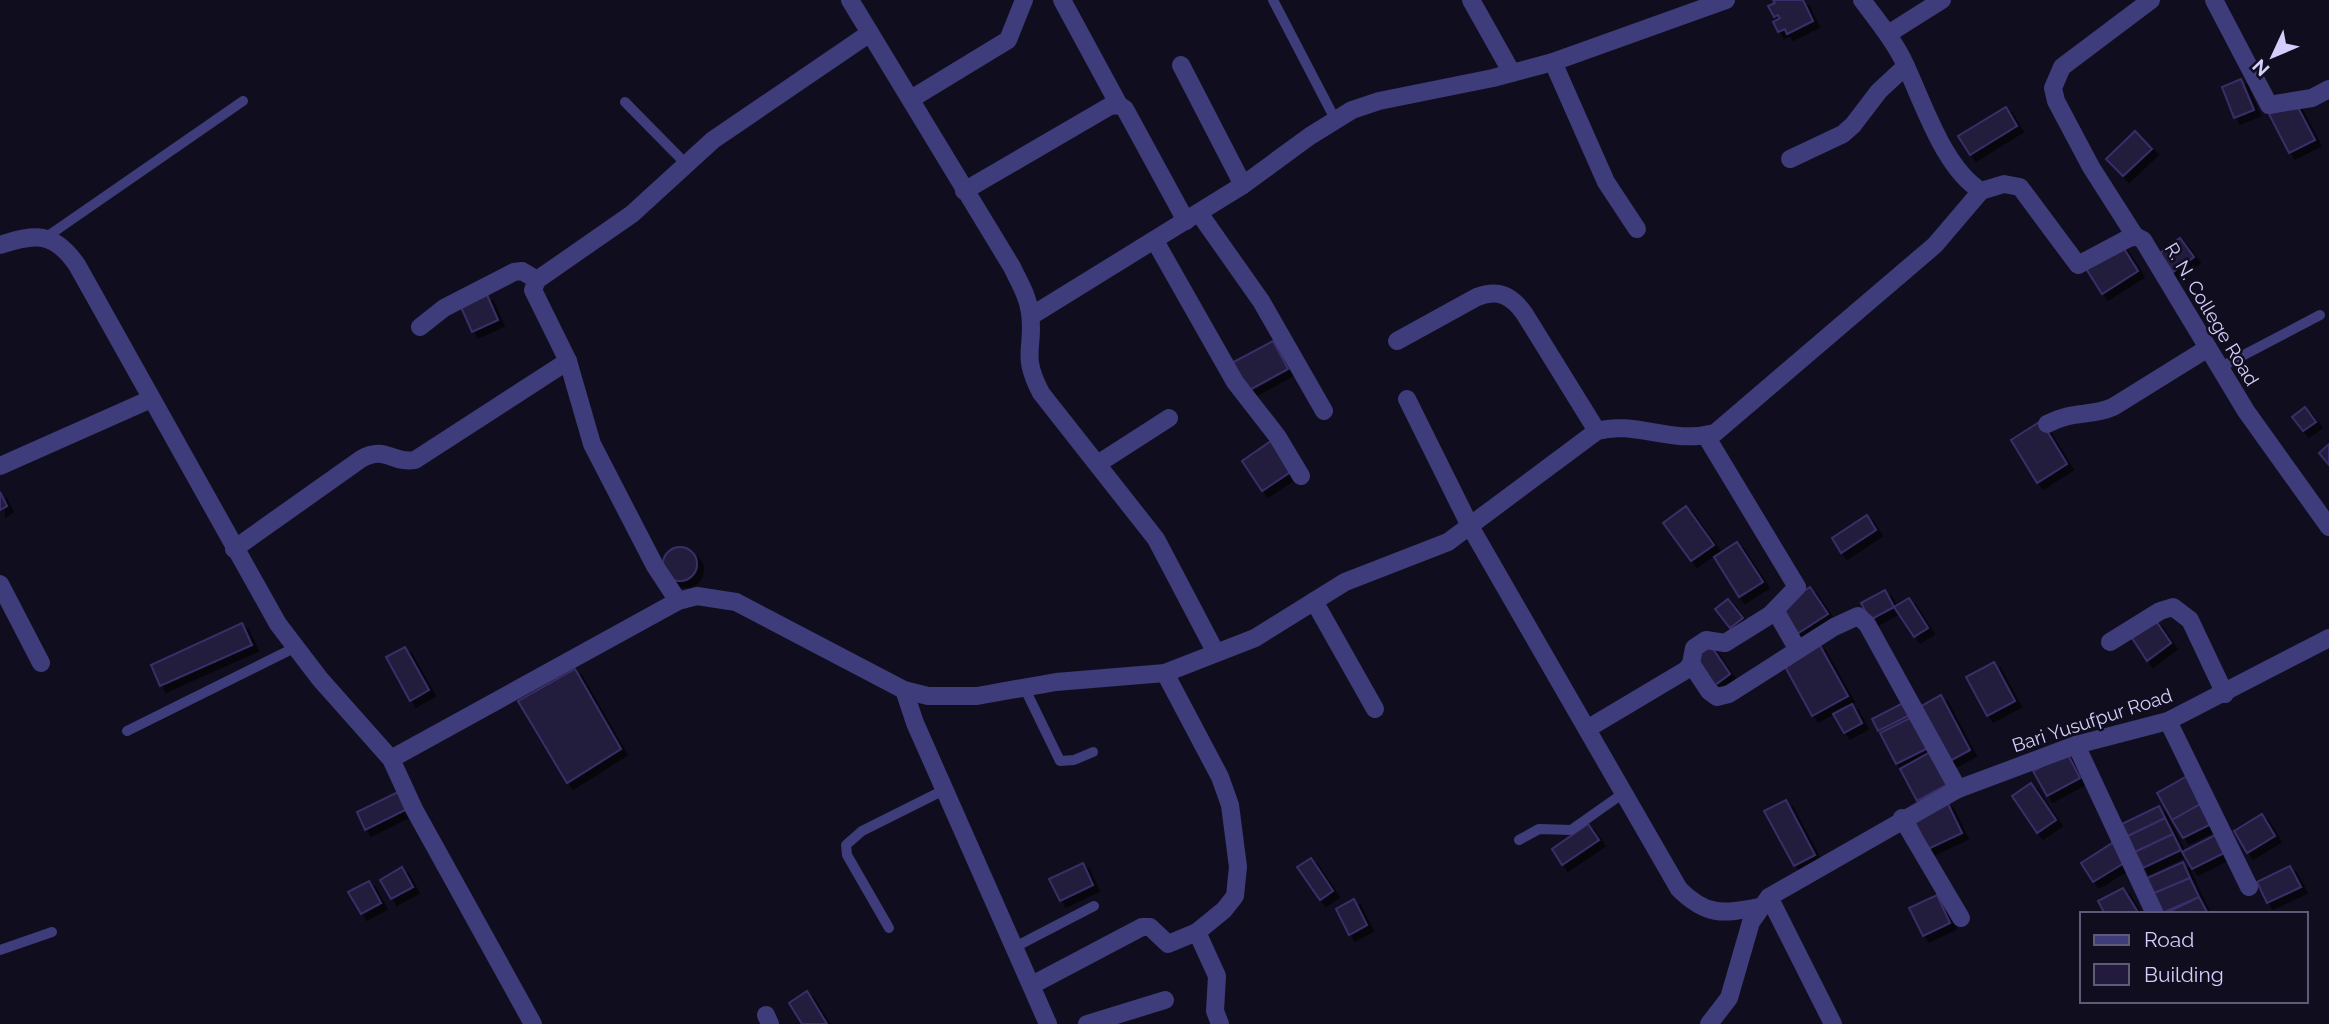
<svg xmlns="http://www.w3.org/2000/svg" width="2329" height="1024" font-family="Raleway,sans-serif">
	<defs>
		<filter id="shadow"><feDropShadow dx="6" dy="6" stdDeviation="0" flood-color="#0009"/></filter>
	</defs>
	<rect width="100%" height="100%" fill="#100e1e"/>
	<g fill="#221b3e" stroke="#3a2f68" stroke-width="2" filter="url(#shadow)">
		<polygon points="1773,0 1803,0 1813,21 1787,34 1785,29 1778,32 1773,22 1780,18 1778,15 1774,17 1768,6 1775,3"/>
		<polygon points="2241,79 2254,110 2234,118 2222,87"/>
		<polygon points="2294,100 2315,140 2289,153 2269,114"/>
		<polygon points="2006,107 2017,126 1970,155 1958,136"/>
		<polygon points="2135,131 2152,149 2123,176 2106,159"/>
		<polygon points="2180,238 2194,257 2173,272 2160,253"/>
		<polygon points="2121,244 2138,271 2102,294 2085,267"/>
		<polygon points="487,295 498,320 472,332 461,307"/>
		<polygon points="1273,341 1288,369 1246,392 1230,364"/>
		<polygon points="2305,407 2316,422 2303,431 2292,417"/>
		<polygon points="2041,421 2067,464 2037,483 2011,440"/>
		<polygon points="1271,441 1292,471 1262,491 1242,461"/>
		<polygon points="2329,444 2329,465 2319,453"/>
		<polygon points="0,492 7,506 0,510"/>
		<polygon points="1686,506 1714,545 1691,561 1663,523"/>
		<polygon points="1867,515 1876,530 1841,553 1832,538"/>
		<polygon points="1737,542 1763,582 1739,597 1714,557"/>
		<circle cx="680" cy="564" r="17"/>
		<polygon points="1810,587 1828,614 1797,634 1779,607"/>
		<polygon points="1885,590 1894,607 1870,620 1861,603"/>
		<polygon points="1909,598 1928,628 1914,637 1894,607"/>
		<polygon points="1728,599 1743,618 1730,628 1715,609"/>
		<polygon points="2156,621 2171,643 2147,661 2132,638"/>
		<polygon points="242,623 252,645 160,686 151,665"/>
		<polygon points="1709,643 1730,674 1715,685 1694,653"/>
		<polygon points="1819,644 1848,696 1812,716 1783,663"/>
		<polygon points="405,647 429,690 410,701 386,657"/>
		<polygon points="1994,662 2015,701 1987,716 1966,677"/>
		<polygon points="575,669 621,749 567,783 518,701"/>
		<polygon points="1941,695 1970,750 1950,761 1920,707"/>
		<polygon points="1903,703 1910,715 1878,731 1872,719"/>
		<polygon points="1852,704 1862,723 1844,733 1833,714"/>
		<polygon points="1914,716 1930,747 1896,764 1880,733"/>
		<polygon points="1932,751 1950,783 1917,801 1900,769"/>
		<polygon points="2067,753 2080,778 2047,796 2033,771"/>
		<polygon points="2189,775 2204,802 2172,820 2157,793"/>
		<polygon points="2031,783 2056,820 2037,833 2012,796"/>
		<polygon points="398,792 407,809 365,830 357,812"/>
		<polygon points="1786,800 1815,855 1794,866 1764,811"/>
		<polygon points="1947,802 1962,833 1928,849 1913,818"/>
		<polygon points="2204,802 2215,822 2183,838 2172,820"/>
		<polygon points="2159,806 2165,818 2128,836 2122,824"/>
		<polygon points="2262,814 2275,836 2247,853 2234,831"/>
		<polygon points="2165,818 2173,834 2135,852 2128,836"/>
		<polygon points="1588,824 1599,840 1562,865 1552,849"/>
		<polygon points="2173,834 2181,850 2143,868 2135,852"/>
		<polygon points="2217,834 2226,852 2192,869 2182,852"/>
		<polygon points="2117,840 2129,860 2093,882 2081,863"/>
		<polygon points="1311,858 1333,891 1320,900 1297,867"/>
		<polygon points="2183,862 2190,878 2152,894 2145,879"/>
		<polygon points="1083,863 1093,885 1060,901 1049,879"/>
		<polygon points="2290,866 2301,887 2267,903 2257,882"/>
		<polygon points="402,867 413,887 391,899 380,880"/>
		<polygon points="2190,878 2199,897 2160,914 2152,894"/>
		<polygon points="369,881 381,903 361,914 348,892"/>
		<polygon points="2123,888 2139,914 2105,914 2098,901"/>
		<polygon points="1937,895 1950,923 1923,936 1909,908"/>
		<polygon points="2199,897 2208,914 2164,914"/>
		<polygon points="1354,899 1367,925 1349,935 1336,909"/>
		<polygon points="807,991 827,1024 802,1024 789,1003"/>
	</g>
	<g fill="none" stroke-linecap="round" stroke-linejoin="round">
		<g stroke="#3e3c7a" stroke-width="10">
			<polyline points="1273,0 1335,119"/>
			<polyline points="625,102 686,164"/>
			<polyline points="45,238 243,101"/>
			<polyline points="2219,368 2320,315"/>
			<polyline points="1024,687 1060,761 1074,760 1093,752"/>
			<polyline points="127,731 294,648"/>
			<polyline points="1519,840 1539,829 1571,830 1625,792"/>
			<polyline points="889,928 847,855 846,845 862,831 944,790"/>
			<polyline points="1015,947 1094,906"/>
			<polyline points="0,950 52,932"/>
		</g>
		<g stroke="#3e3c7a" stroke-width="18">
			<path d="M 850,0 L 1012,267 C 1019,282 1028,296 1030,313 C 1035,349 1020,353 1041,393 L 1156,539 L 1216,653"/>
			<polyline points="1062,0 1119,105"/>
			<polyline points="1471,0 1512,73"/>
			<path d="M 1862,0 C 1876,19 1891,36 1902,58 C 1922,98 1942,167 1981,191 L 2004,184 L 2020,187 L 2078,265 L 2127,239 L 2135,236 L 2143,240 L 2246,411 L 2329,527"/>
			<polyline points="2214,0 2269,105 2312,98 2329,89"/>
			<polyline points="1888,34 1942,0"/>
			<polyline points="1553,62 1606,182 1637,229"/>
			<polyline points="1181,65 1243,185"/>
			<polyline points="911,99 1008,40 1024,0"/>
			<polyline points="1790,159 1843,134 1853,125 1879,91 1906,66"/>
			<polyline points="964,191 1110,106 1119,105 1125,109 1186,221"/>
			<polyline points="1199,213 1261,301 1324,411"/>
			<polyline points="2135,236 2091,167 2056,101 2053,88 2062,67 2151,0"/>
			<polyline points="1155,241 1235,382 1277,436 1301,476"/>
			<path d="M 0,245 C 36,233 54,232 77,265 L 278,624 L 320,679 L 391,759 L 414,809 L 533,1024"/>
			<polyline points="1031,316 1243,185 1310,136 1352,110 1379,101 1493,78 1553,62 1726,0"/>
			<polyline points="420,327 444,308 514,272 522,271 537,280"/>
			<path d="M 1397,341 L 1477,297 C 1498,289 1511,295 1524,313 L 1597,431"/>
			<path d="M 1407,399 L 1471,528 L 1679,889 C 1706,916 1722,914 1759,907"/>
			<path d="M 2047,424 C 2073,410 2090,417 2113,407 L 2208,348"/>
			<polyline points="1099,463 1169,418"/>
			<polyline points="0,466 151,399"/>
			<path d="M 234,549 L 361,459 C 386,445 392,464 415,460 L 568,361"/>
			<polyline points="0,584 41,663"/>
			<polyline points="678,601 655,566 592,444 568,361 533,290 537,280 632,214 713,140 870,33"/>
			<polyline points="1314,601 1375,709"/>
			<polyline points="1775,610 1798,650"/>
			<polyline points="2110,642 2160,611 2173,607 2190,620 2225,694"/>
			<polyline points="1691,664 1709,691 1717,697 1729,694 1834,627 1858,616 1867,624 1958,789"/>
			<polyline points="904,690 915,723 1048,1024"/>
			<polyline points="2168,721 2249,887"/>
			<polyline points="1587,729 1686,670 1691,664 1694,648 1706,640 1725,643 1770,615 1797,587 1706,436"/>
			<polyline points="2076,745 2155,914"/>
			<path d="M 391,759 L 678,601 L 697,596 L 736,602 L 904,690 L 928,696 L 977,696 L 1056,682 L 1165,673 L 1255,638 L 1345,582 L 1448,542 L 1597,431 C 1636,420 1671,445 1715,433 L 1935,245 L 1981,191"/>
			<polyline points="1902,818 1961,918"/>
			<polyline points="1769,897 1833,1024"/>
			<polyline points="1197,932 1217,976 1215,1011 1220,1024"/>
			<polyline points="1032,985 1142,927 1150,927 1168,944 1197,932 1224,910 1235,896 1238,867 1230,805 1220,777 1165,673"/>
			<polyline points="766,1015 770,1024"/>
			<polyline points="1087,1024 1165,1000"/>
			<polyline points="1709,1024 1729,998 1751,922 1769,897 1958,789 2076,745 2168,721 2329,638"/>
		</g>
	</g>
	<g text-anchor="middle" stroke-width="5" stroke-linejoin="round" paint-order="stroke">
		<g font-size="19" fill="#d3cefc" stroke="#100e1e">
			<text transform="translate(2212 314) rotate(59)" y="7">R. N. College Road</text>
			<text transform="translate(2092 720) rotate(-18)" y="7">Bari Yusufpur Road</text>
		</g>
	</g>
	<rect x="2080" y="912" width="228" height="91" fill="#100e1e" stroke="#5e5b77" stroke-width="2"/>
	<rect x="2094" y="935" width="35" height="10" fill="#3e3c7a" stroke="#5e5b77" stroke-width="2"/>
	<text x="2144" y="947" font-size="21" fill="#d3cefc">Road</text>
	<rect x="2094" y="964" width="35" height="21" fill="#221b3e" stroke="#5e5b77" stroke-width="2"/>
	<text x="2144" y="982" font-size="21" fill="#d3cefc">Building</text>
	<g transform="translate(2273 56) rotate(226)" stroke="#100e1e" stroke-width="5" paint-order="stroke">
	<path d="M0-5L12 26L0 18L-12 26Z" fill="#d3cefc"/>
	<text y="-10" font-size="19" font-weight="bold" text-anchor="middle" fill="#d3cefc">N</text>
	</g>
</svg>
